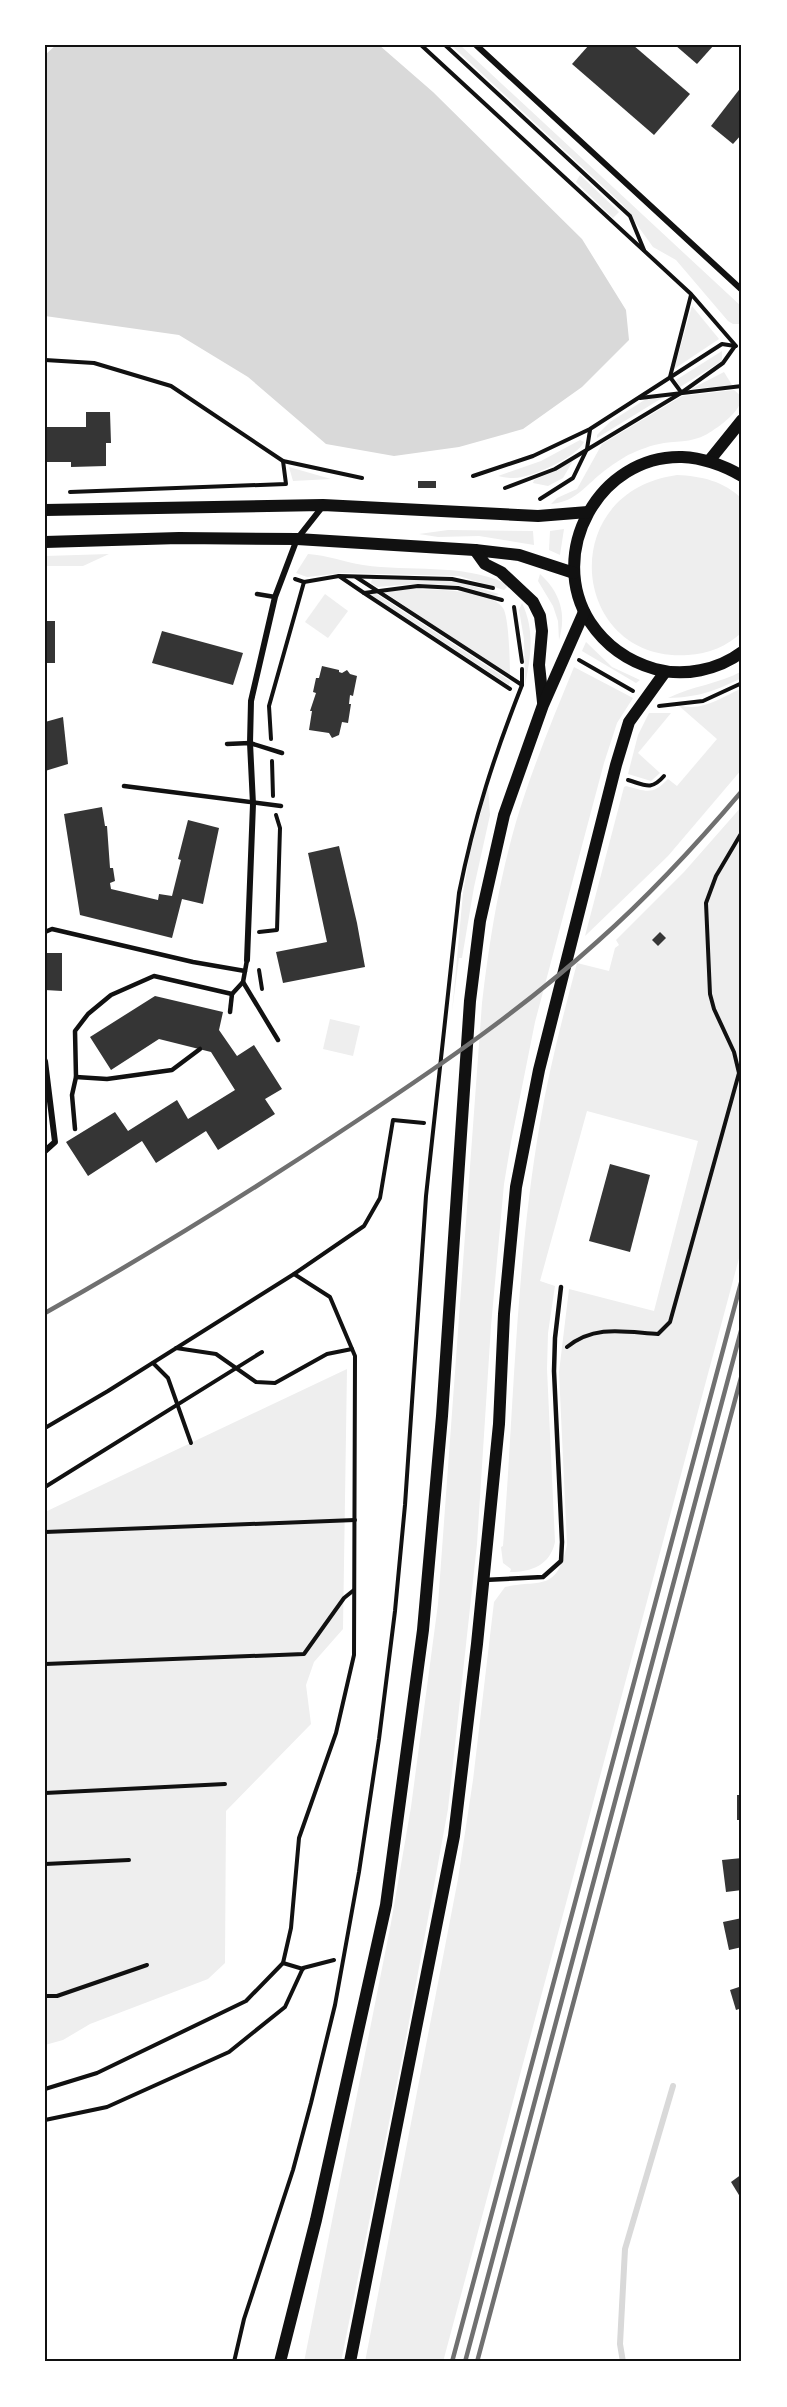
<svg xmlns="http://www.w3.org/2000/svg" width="787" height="2407" font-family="Quicksand,sans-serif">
	<rect width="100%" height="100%" fill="#fff"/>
	<g fill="#eee">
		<polygon points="451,45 460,45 742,307 742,324 733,324 728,321 676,260 653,247 622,204"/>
		<polygon points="580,175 619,212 613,218 576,182"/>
		<polygon points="692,306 719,339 674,369"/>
		<polygon points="722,351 722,361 680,387 676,380"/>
		<polygon points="724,372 732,385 691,389"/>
		<path d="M 734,390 L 742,397 C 741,410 723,424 712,431 C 697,442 681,441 664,443 C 651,445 639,450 628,455 C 618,461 607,468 598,476 C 582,490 573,502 551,504 L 557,498 L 577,489 L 602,444 L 682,396 Z"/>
		<polygon points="662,398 597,438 597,435 610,422 646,399"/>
		<path d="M 580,440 L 584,442 C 576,457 538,474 522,477 C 514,479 506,478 498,476 L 541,461 Z"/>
		<polygon points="574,459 563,478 548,486 533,483 534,480 559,469"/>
		<polygon points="289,467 331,479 293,481"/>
		<path d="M 677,475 C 701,476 724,481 742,499 L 742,632 C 728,646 708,654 688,655 C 571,663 553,492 677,475 Z"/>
		<polygon points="564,529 560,555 549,550 550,531"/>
		<polygon points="448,530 533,531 534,545 479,536 438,537 419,534"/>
		<polygon points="109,554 83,566 45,566 45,556"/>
		<path d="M 308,554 C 327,555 344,562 363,565 C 410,572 459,563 505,583 L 507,587 L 504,590 L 459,576 L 342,573 L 307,577 L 296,573 Z"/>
		<path d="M 540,574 C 560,592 567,614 559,640 L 558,621 L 553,606 L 538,581 Z"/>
		<polygon points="372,579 455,581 499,594 495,596 458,585 414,584 377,587 371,583"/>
		<path d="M 410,589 C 432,590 489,588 503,608 C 509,617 510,664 510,676 L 384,592 Z"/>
		<polygon points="375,593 510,681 509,685 370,594"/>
		<polygon points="325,594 348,611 328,638 305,622"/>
		<path d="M 522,603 C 535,630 531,657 525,685 L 524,639 L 519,610 Z"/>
		<polygon points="586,642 612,667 640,680 636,683 582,651"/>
		<path d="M 574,667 L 633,698 L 617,723 L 604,763 L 535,1022 L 511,1142 L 504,1184 L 491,1326 L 477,1544 L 448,1809 L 407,2033 L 341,2362 L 304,2362 L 391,1923 L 411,1807 L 438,1604 L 482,1003 C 489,942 499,881 516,822 C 532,769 553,718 574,667 Z"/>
		<path d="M 742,671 L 742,678 C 714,691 700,697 668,698 C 692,686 719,684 742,671 Z"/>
		<path d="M 742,688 L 742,769 L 668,856 L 585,936 L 624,787 L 626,786 C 646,791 652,796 668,779 L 677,786 L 717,739 L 678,705 C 703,712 720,698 742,688 Z"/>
		<polygon points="649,713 671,713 638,753 660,773 651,781 628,774 638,735"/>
		<polygon points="488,786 490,815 474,887 462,958 459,958 452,1012 463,893 470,852"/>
		<path d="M 742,806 L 742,1247 L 443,2362 L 365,2362 L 458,1879 L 473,1780 L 494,1602 L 505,1587 C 541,1579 556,1593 567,1545 L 559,1372 L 569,1289 L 654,1311 L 698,1141 L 587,1111 L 540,1281 L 555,1286 L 548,1333 L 547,1369 L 555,1542 C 550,1565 532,1572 510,1572 L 511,1569 L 503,1563 L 501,1547 L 503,1546 C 514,1405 516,1262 540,1123 C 549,1069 563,1016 577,963 L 609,971 L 615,948 L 619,945 L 616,940 L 684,872 Z"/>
		<polygon points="330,1019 360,1026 353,1056 323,1049"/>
		<polygon points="347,1369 343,1629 314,1662 306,1685 311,1724 226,1811 225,1963 208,1979 90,2024 63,2040 45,2045 45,1512"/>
	</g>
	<polygon fill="#d9d9d9" points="56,45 379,45 433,92 582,239 626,310 629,340 582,387 523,429 459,447 394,456 326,444 248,377 179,335 45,316 45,55"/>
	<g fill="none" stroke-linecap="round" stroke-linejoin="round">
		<polyline stroke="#d9d9d9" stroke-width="6" points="623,2362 620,2344 625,2249 673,2086"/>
	</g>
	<g fill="#353535">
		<polygon points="589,45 633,45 690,94 654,135 572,64"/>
		<polygon points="675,45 714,45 697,64"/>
		<polygon points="742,86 742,134 733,144 711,126"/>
		<polygon points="86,412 110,412 111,443 106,443 106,466 71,467 71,462 47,462 47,427 86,427"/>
		<rect x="418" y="481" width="18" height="7"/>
		<rect x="45" y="621" width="10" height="42"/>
		<polygon points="162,631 243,653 233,685 152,663"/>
		<polygon points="322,666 339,670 339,672 342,673 347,670 350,674 357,676 353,696 350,695 349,704 351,704 348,723 342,722 339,735 332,738 329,733 309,730 312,711 310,711 316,693 313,692 316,678 319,678"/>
		<polygon points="63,717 68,764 45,771 45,722"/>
		<polygon points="102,807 105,826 107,826 110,868 113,868 115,881 110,883 111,889 158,900 159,894 172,896 181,860 178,859 188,820 219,828 203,904 182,899 172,938 80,915 64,814"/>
		<polygon points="339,846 357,923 365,967 283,983 276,952 327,942 308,853"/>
		<polygon points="660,932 666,938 658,946 652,940"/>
		<polygon points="45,953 62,953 62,991 45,990"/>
		<polygon points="155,996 223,1012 219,1030 237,1056 254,1045 282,1089 265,1099 275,1114 218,1150 206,1131 156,1163 142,1141 88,1176 66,1142 115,1112 128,1131 177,1100 188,1119 235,1090 211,1052 159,1039 111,1070 90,1037"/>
		<polygon points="610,1164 650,1175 630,1252 589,1241"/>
		<rect x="737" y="1795" width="5" height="25"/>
		<polygon points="742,1858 742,1890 726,1892 722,1860"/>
		<polygon points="742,1918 742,1947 729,1950 723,1922"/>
		<polygon points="742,1986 742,2008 736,2010 730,1990"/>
		<polygon points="742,2174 742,2200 731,2182"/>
	</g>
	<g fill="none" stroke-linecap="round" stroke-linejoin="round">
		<g stroke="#111" stroke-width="4">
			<polyline points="421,45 691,294 736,346"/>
			<polyline points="445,45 630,216 644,250"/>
			<polyline points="45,360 94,363 171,386 283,461 362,478"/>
			<polyline points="681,392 670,377 691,295"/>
			<polyline points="640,398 742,386"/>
			<polyline points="473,476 533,456 590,429 722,344 735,346"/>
			<polyline points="505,488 555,469 681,393 723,363 735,346"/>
			<polyline points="70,492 286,484 283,461"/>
			<polyline points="540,499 573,478 587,449 590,430"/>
			<polyline points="339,576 452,579 493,588"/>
			<polyline points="356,577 522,685"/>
			<polyline points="295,579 304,582 339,576 364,593 418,586 458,588 502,600"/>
			<polyline points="364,593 510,689"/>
			<polyline points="514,607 522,662"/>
			<polyline points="579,660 633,691"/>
			<polyline points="659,706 703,701 742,683"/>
			<polyline points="271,739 269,706 304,582"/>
			<polyline points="272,761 273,796"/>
			<path d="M 628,780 C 645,785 651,791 664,776"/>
			<polyline points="259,932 277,930 280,828 276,815"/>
			<polyline points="259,970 262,989"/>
			<path d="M 567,1347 C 595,1324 626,1332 658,1334 L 670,1322 L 739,1073 L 734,1052 L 714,1009 L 710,994 L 706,903 L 716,876 L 742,832"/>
			<polyline points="176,1348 216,1354 256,1382 275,1383 327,1354 352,1349"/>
			<polyline points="153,1363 168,1378 191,1443"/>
			<polyline points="45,1428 108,1391 294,1274 364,1226 380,1198 393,1120 424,1123"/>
			<polyline points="45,1487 262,1352"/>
			<polyline points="45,1532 355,1520"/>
			<polyline points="45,1664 304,1654 344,1598 354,1590"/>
			<polyline points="45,1793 225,1784"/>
			<polyline points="45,1864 129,1860"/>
			<polyline points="283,1963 303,1969"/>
			<polyline points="45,1996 57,1996 147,1965"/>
			<polyline points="45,2089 97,2073 246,2001 283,1963 291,1928 299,1838 336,1733 354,1655 355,1356 330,1297 294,1274"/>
			<polyline points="45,2120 107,2107 229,2052 285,2007 303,1968 334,1960"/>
			<path d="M 234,2362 L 244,2319 L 293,2170 L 311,2103 L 335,2005 L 359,1872 L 379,1739 L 395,1611 L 405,1505 L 426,1196 L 459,893 C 474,818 494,756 522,685 L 522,669"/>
		</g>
		<g stroke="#111" stroke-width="4.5">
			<polyline points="257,594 275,597"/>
			<polyline points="227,744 250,743 282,753"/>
			<polyline points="124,786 281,806"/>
			<polyline points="45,932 52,929 193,962 245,971"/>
			<polyline points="243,982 278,1040"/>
			<polyline points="230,1012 232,994"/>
			<polyline points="76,1077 107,1079 172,1070 200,1049"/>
			<polyline points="75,1129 72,1095 76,1077 75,1031 88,1014 111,995 154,976 232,994 243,982 247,960"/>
			<polyline points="484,1580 543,1577 561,1561 562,1542 554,1371 555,1338 561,1287"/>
		</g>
		<g stroke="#111" stroke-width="6">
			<polyline points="476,45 742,290"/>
			<polyline points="247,960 253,804 250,743 251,701 275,597 297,539 323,506"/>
			<polyline points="45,1061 55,1142 45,1151"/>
		</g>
		<g stroke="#111" stroke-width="12">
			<polyline points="709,461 742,420"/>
			<path d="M 742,476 C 723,465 704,458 682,457 C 599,455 546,553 590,622 C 606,646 627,661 655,669 C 684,677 718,670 742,652"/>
			<polyline points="45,510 323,505 538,516 588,512"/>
			<polyline points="45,542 179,538 297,539 475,550 519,555 574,573"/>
			<polyline points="475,550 485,564 501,572 533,602 540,616 542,631 539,665 543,702"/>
			<polyline points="280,2362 316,2220 386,1905 423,1630 442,1416 470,1001 480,921 504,815 543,705 584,612"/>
			<polyline points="350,2362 454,1836 477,1644 499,1424 504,1314 516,1187 539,1070 616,765 629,722 665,672"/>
		</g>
		<g stroke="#707070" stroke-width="4.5">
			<path d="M 45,1313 C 152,1253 256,1188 358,1120 C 441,1065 524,1008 598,941 C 650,895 697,844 742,791"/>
			<polyline points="452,2362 742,1279"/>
			<polyline points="465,2362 742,1327"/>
			<polyline points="477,2362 742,1374"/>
		</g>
	</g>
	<rect width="787" height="2407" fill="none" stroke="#ffffff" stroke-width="93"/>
	<rect x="46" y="46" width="694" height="2314" fill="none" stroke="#111" stroke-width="2"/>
</svg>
